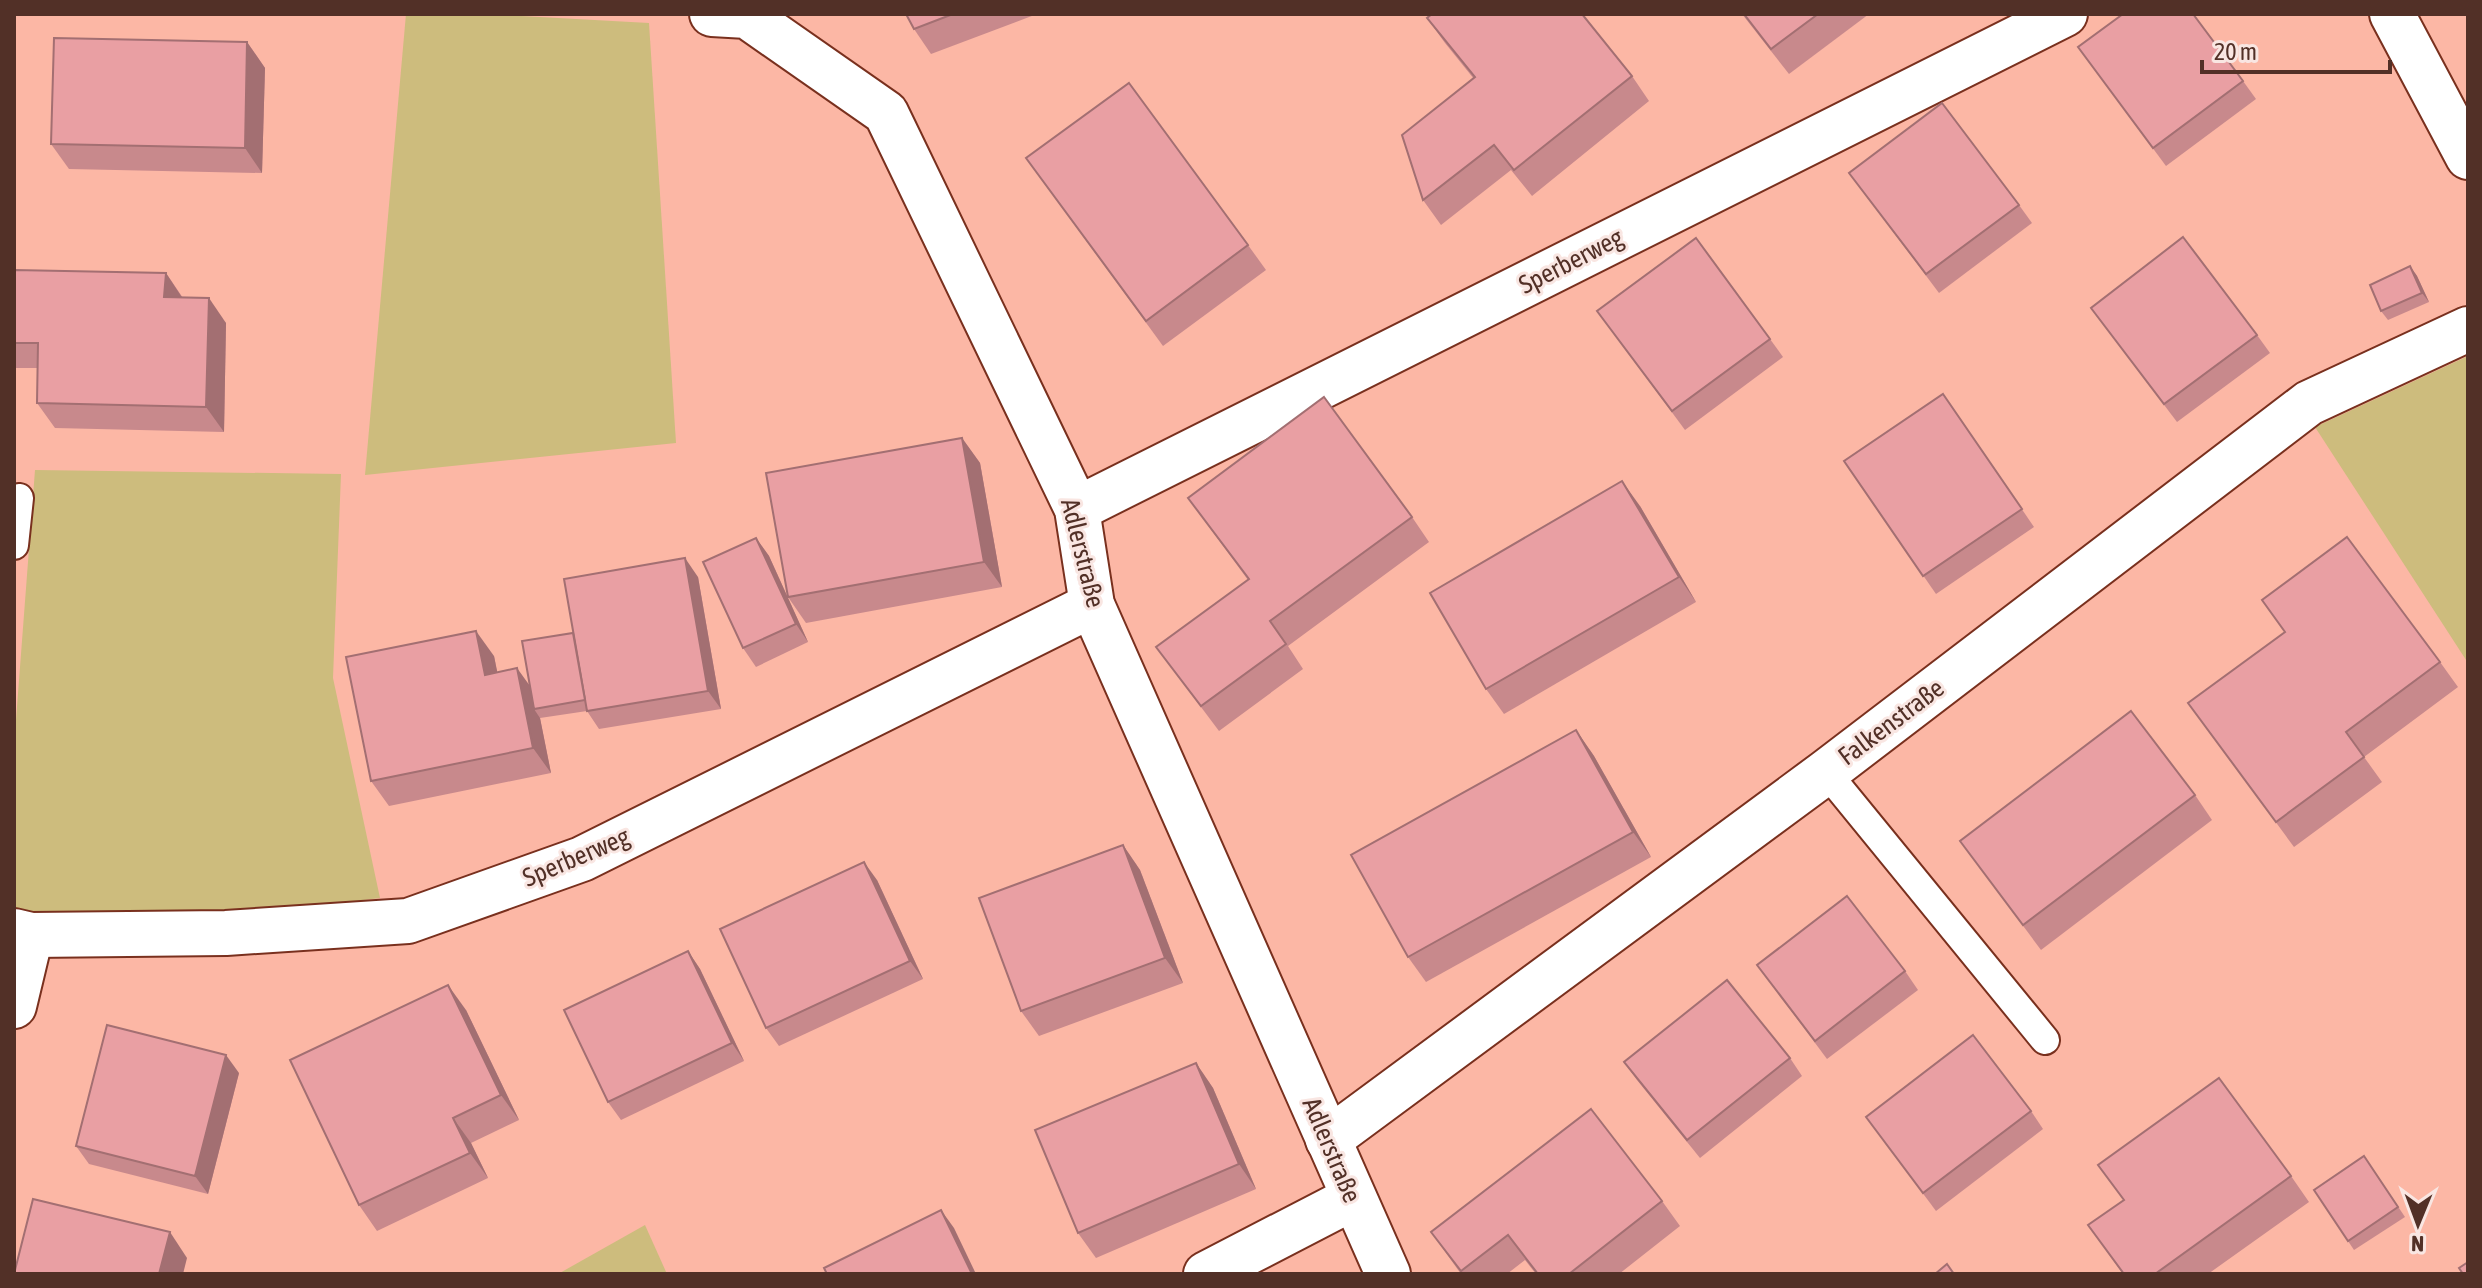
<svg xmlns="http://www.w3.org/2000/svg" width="2482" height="1288" font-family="'Asap Condensed',sans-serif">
	<rect width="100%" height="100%" fill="#fcb7a5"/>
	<g fill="#cdbc7d">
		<polygon points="406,14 487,14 649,23 676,443 365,475"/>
		<polygon points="2468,356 2468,663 2315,427"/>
		<polygon points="35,470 341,474 333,678 380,898 222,918 14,913 14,746"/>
		<polygon points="645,1225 667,1274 558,1274"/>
	</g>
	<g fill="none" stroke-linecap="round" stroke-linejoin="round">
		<g stroke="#79301e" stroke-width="32">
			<g id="lane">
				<polyline points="14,545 19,498"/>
				<polyline points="1826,772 2045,1040"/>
			</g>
		</g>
		<g stroke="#79301e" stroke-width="48">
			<g id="street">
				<polyline points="712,14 747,16 886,113 1077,509 1092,605 1388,1274"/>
				<polyline points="2392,14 2468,157"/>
				<polyline points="1077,509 2065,14"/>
				<polyline points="14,931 31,935 226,933 408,921 582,859 1092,605"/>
				<polyline points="14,1006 31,935"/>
				<polyline points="1328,1140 1826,772 2309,403 2468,329"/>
				<polyline points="1206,1274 1353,1198"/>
			</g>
		</g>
		<use href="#lane" stroke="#fff" stroke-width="28"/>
		<use href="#street" stroke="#fff" stroke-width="44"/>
	</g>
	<g fill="#c8898c">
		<polygon points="906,14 1037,14 931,54 914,29"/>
		<polygon points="1742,14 1869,14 1789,74"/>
		<polygon points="1427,18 1632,76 1649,101 1532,196 1511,170 1441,225 1423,200 1474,79 1445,43"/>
		<polygon points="247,42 265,68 262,173 69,169 51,144"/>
		<polygon points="2078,47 2243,81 2256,99 2166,166"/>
		<polygon points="1026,158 1248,245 1266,270 1163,346"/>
		<polygon points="1849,173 2019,205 2032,223 1939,293"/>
		<polygon points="2410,266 2417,276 2429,302 2388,320 2381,311"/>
		<polygon points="14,270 166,273 183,298 226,323 224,432 55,428 37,403 37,368 14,368"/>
		<polygon points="2091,308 2257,335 2270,353 2177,422"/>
		<polygon points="1597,311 1770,339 1783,357 1685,430"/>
		<polygon points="1943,394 2034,527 1936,594 1844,461"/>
		<polygon points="962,438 980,463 1002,587 806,623 788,597"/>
		<polygon points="1188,498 1412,517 1429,542 1288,646 1303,669 1219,731 1156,647 1248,580"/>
		<polygon points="1640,506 1696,602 1504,714 1486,689"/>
		<polygon points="756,538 769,556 808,642 756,667 743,648"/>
		<polygon points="698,577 721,709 599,729 587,711 540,718 551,773 389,806 371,781 494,656 497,672 530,685 573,633"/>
		<polygon points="2262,600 2440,662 2458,687 2364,757 2382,782 2294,847 2188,703 2285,632"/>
		<polygon points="1576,730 1594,756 1651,857 1426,982 1408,957"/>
		<polygon points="2195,795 2212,820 2041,950 1960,841"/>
		<polygon points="1123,845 1140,870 1183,983 1039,1036 1021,1011"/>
		<polygon points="877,880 923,979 779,1046 766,1028"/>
		<polygon points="688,951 700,969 744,1061 621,1120 608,1102"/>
		<polygon points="1757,965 1905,971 1918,990 1827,1059"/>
		<polygon points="466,1010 519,1120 471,1143 488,1178 377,1231 359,1205"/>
		<polygon points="1790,1058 1802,1076 1700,1158 1637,1080 1624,1062"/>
		<polygon points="1196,1063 1213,1088 1256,1189 1096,1258 1078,1233"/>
		<polygon points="239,1073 208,1194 89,1164 76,1146"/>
		<polygon points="2031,1111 2043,1129 1936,1211 1866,1117"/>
		<polygon points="2364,1156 2405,1217 2354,1250 2314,1190"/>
		<polygon points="2098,1165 2291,1176 2309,1202 2208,1274 2123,1274 2088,1225 2124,1200"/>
		<polygon points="1662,1201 1680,1226 1619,1274 1536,1274 1525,1260 1507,1274 1461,1274 1431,1232"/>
	</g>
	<g fill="#a36f72">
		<polygon points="247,42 265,68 262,173 245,148"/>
		<polygon points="2410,266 2417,276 2429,302 2422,293"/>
		<polygon points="166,273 183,299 164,297"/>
		<polygon points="209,298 226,323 224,432 206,407"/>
		<polygon points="962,438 980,463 1002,587 984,562"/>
		<polygon points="1622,481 1640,506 1696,602 1679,577"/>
		<polygon points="756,538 769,556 808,642 796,624"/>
		<polygon points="685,558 698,577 721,709 708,691"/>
		<polygon points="476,631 494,656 503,700 485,675"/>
		<polygon points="517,668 535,693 534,709 540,718 551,773 533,748"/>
		<polygon points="1576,730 1594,756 1651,857 1633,832"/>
		<polygon points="1123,845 1140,870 1183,983 1165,958"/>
		<polygon points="864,862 877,880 923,979 910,961"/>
		<polygon points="688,951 700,969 744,1061 732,1043"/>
		<polygon points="448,985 466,1010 519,1120 501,1095"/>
		<polygon points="226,1055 239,1073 208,1194 195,1176"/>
		<polygon points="1196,1063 1213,1088 1256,1189 1239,1164"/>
		<polygon points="453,1118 471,1143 488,1178 470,1153"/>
		<polygon points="941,1210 954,1228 976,1274 972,1274"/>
		<polygon points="170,1232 187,1258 183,1274 159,1274"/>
	</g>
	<g fill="#e99fa3" stroke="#a36f72" stroke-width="2">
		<polygon points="906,14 953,14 914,29"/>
		<polygon points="1432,14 1582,14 1632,76 1514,170 1494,145 1423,200 1402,135 1475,77 1427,18"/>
		<polygon points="1744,14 1818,14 1771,49"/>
		<polygon points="2123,14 2193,14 2243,81 2153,148 2078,47"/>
		<polygon points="54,38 247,42 245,148 51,144"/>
		<polygon points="1129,83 1248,245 1146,321 1026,158"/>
		<polygon points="1942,103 2019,205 1926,274 1849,173"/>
		<polygon points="2183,237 2257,335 2164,404 2091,308"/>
		<polygon points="1696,238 1770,339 1672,411 1597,311"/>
		<polygon points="2410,266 2422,293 2381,311 2370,285"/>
		<polygon points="14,270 166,273 164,297 209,298 206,407 37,403 38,343 14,343"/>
		<polygon points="1943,394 2022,509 1923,576 1844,461"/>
		<polygon points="1324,397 1412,517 1270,621 1286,644 1201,706 1156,647 1249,579 1188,498"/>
		<polygon points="962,438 984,562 788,597 766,473"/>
		<polygon points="1622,481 1679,577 1486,689 1430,593"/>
		<polygon points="2347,537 2440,662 2346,732 2364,757 2276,822 2188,703 2285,632 2262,600"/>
		<polygon points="756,538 796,624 743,648 703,562"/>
		<polygon points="685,558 708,691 587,711 564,579"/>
		<polygon points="476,631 485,675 517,668 533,748 371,781 346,657"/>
		<polygon points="573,633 585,700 534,709 522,641"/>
		<polygon points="2131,711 2195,795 2023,925 1960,841"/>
		<polygon points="1576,730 1633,832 1408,957 1351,855"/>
		<polygon points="1123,845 1165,958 1021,1011 979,898"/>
		<polygon points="864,862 910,961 766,1028 720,929"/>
		<polygon points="1847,896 1905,971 1815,1041 1757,965"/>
		<polygon points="688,951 732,1043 608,1102 564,1010"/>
		<polygon points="1727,980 1790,1058 1687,1140 1624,1062"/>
		<polygon points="448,985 501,1095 453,1118 470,1153 359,1205 290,1060"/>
		<polygon points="107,1025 226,1055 195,1176 76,1146"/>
		<polygon points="1973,1035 2031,1111 1923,1193 1866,1117"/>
		<polygon points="1196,1063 1239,1164 1078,1233 1035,1130"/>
		<polygon points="2219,1078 2291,1176 2155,1274 2124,1274 2088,1225 2124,1200 2098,1165"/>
		<polygon points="1591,1109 1662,1201 1569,1274 1538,1274 1508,1235 1461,1271 1431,1232"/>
		<polygon points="2364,1156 2398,1207 2348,1241 2314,1190"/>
		<polygon points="33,1199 170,1232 159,1274 14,1274"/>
		<polygon points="941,1210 972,1274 827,1274 824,1268"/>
		<polygon points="2468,1262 2468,1274 2463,1274 2459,1268"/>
		<polygon points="1947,1264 1954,1274 1935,1274"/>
	</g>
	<g text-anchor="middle" stroke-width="6" stroke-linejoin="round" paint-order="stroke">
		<g font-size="26" fill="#523027" stroke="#f9e6e2">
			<text transform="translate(1571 261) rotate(-27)" y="9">Sperberweg</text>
			<text transform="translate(1083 553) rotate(76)" y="9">Adlerstraße</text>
			<text transform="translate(1891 722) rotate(-37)" y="9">Falkenstraße</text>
			<text transform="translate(576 857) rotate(-23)" y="9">Sperberweg</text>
			<text transform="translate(1332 1150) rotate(67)" y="9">Adlerstraße</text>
		</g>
	</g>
	<rect width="2482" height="1288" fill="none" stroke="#523027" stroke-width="32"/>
	<g transform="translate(2418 1224) rotate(181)" stroke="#f9e6e2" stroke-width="6" paint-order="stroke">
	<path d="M0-6L14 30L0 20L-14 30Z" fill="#523027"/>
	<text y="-12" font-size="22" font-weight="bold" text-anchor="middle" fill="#523027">N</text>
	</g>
	<path d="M2202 60v12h188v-12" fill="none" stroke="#523027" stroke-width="4"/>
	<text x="2214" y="60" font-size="24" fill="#523027" stroke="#f9e6e2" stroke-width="6" paint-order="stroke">20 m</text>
</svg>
